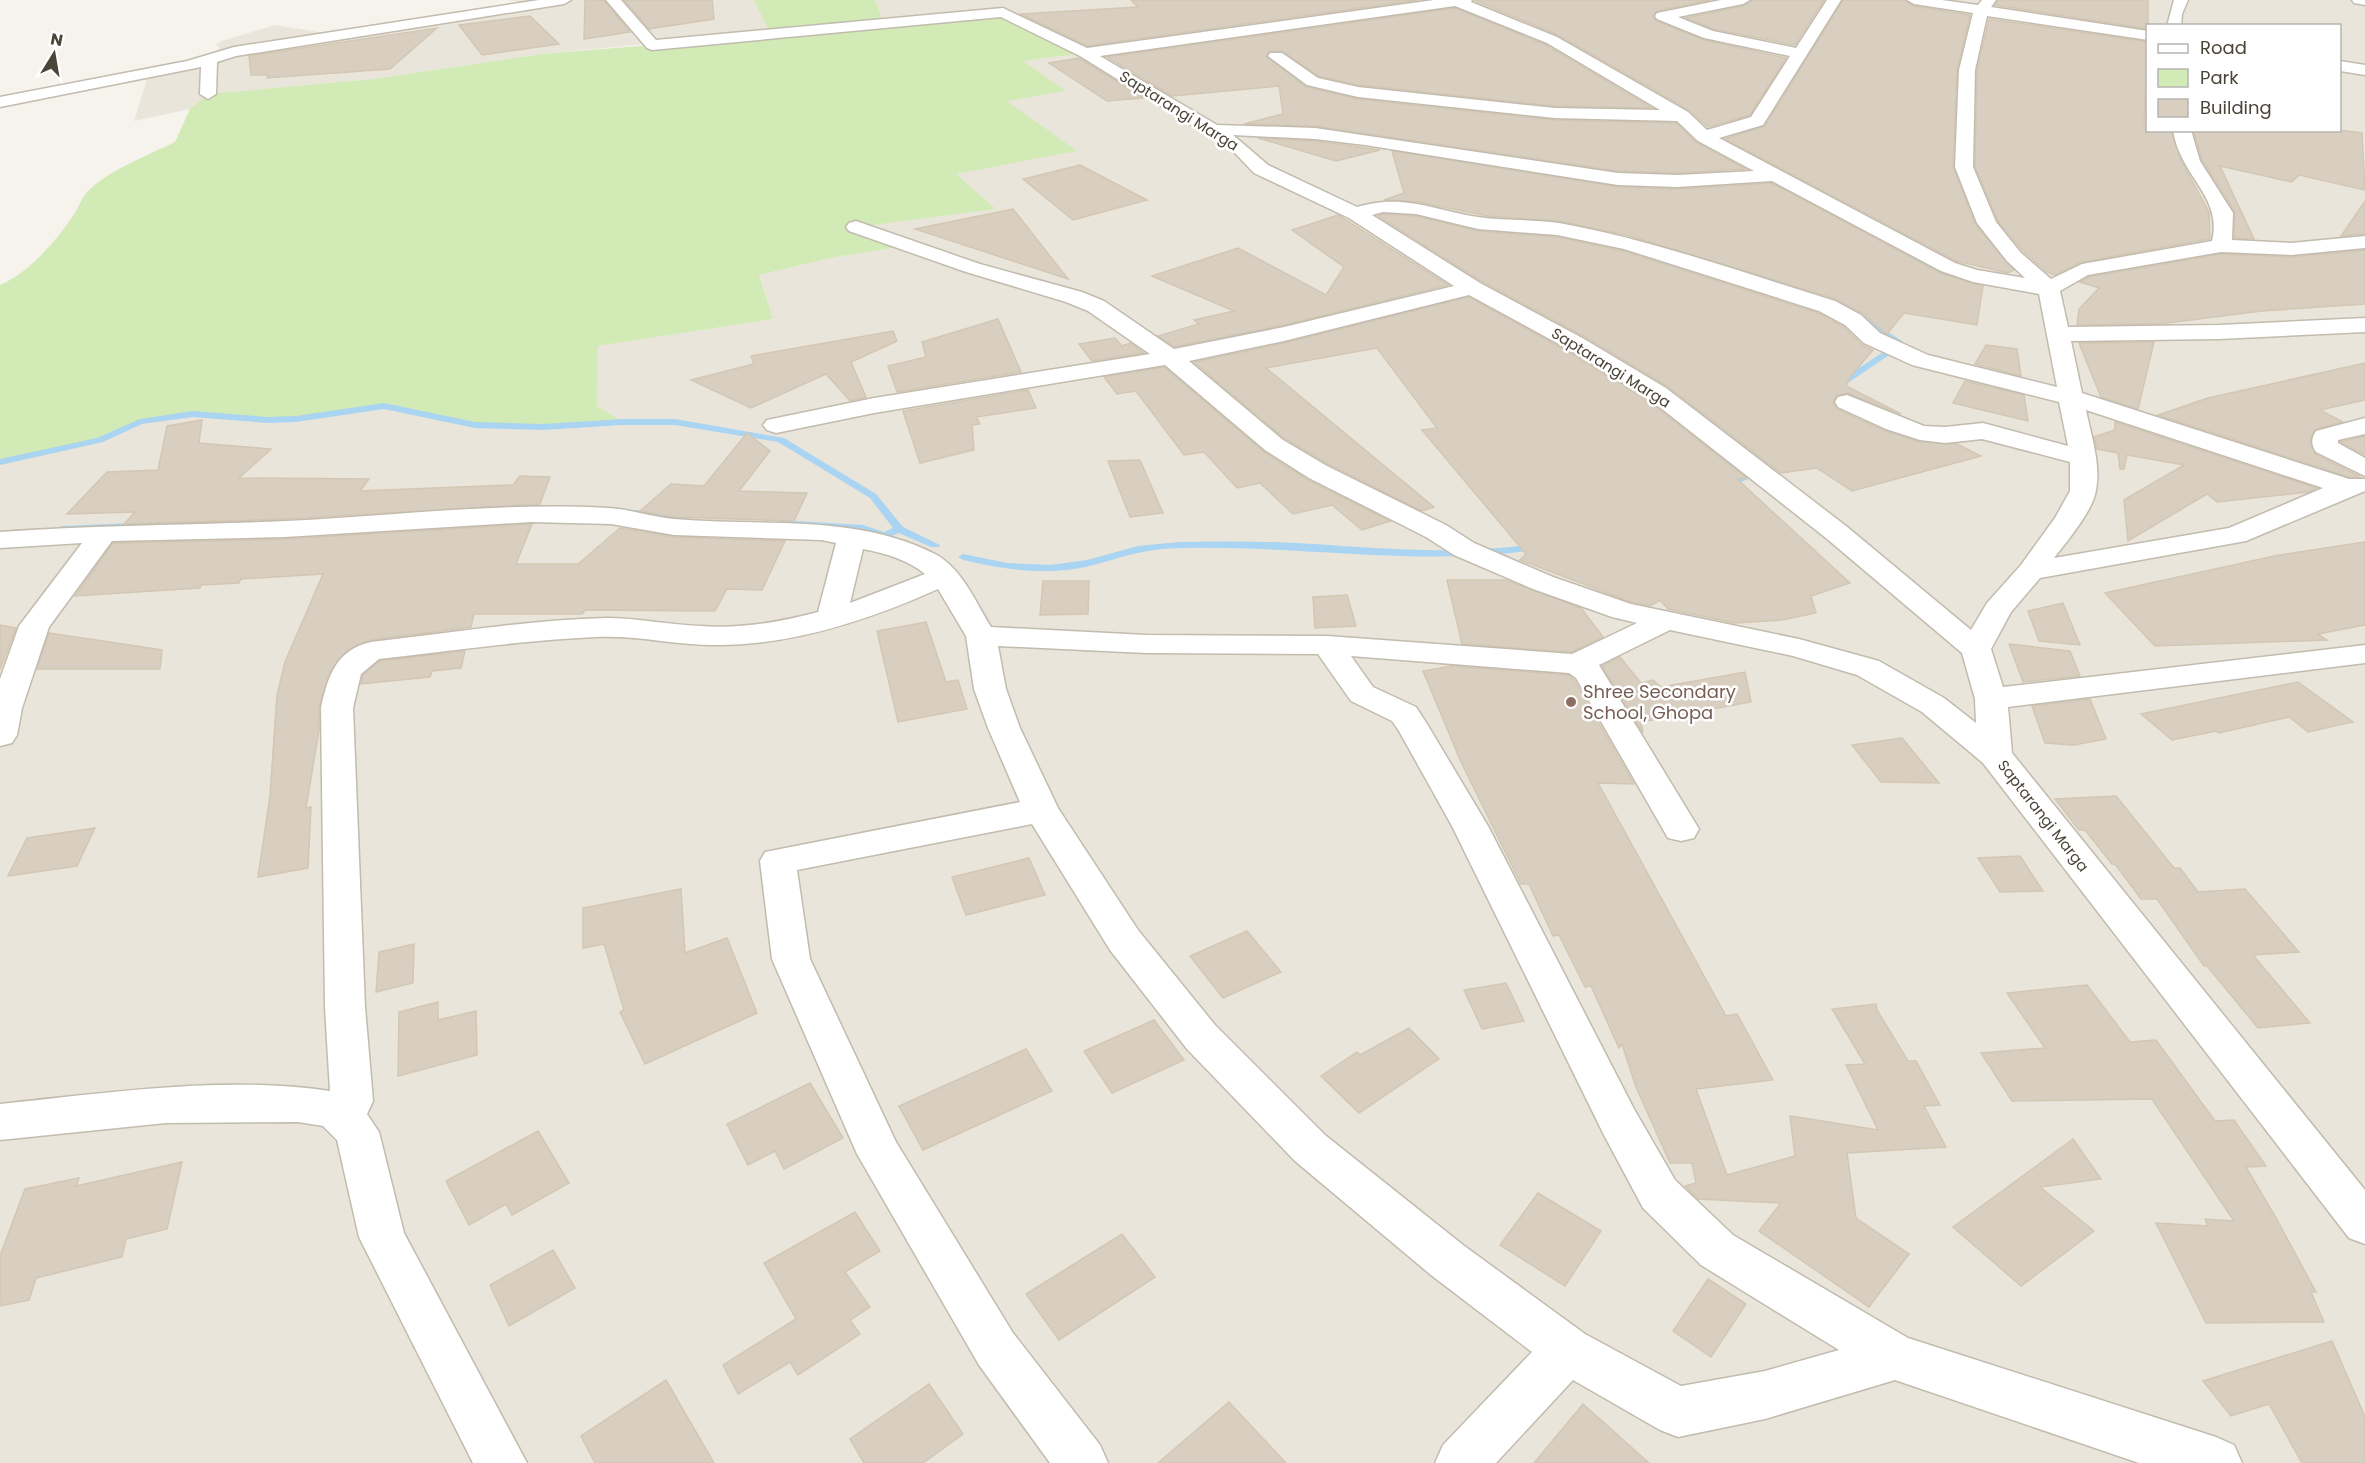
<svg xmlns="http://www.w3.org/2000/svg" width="2365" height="1463" font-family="Poppins,sans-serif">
	<rect width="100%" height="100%" fill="#f6f3ec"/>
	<g fill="#eae5da" fill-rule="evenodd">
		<polygon points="507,0 754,0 770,32 542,54 373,79 209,94 190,109 134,121 149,73 209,58 220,47 215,45 222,41 275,25 337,35 534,4"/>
		<path d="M 875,0 L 2365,0 L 2365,1463 L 0,1463 L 0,462 L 100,440 L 140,422 L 193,414 L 267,420 L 384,406 L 475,425 L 543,427 L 622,422 L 597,406 L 598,346 L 773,319 L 759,275 L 835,257 L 904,246 L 856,227 L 996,209 L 955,174 L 1076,151 L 1007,101 L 1065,91 L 1022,61 L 1083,53 L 884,23 ZM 2148,26 L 2340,26 L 2340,130 L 2148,130 Z"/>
	</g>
	<path fill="#d2eab5" d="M 754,0 L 875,0 L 884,23 L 1003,12 L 1085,53 L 1023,61 L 1066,91 L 1007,101 L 1077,151 L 956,174 L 996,209 L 858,227 L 905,246 L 835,257 L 759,275 L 773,319 L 598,346 L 597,406 L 623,422 L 543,427 L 475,425 L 384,406 L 296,419 L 267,420 L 193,414 L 140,422 L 100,440 L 0,462 L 0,285 C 29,273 55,242 73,216 C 78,209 81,199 87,192 C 110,169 147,156 175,142 L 190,109 L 208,94 L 373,79 L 542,54 L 652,45 L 769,31 Z"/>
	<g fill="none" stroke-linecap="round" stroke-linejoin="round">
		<g fill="#a9d4f2" fill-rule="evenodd">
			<polygon points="1903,254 1909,254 1945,272 1929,279 1923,279 1923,275 1934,272 1903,258"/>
			<polygon points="1854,296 1861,298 1846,305 1902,341 1902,345 1896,345 1836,304"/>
			<polygon points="1885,351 1892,353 1839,389 1833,389 1833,385"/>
			<polygon points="384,403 475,422 543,424 623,419 675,419 784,438 876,494 903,527 940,545 939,547 931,547 899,533 884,539 862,531 776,525 775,523 780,520 863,525 884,532 893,528 870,498 778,442 675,425 623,425 543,430 475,428 384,409 296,422 267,423 193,417 142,424 103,442 0,465 0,459 97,438 140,419 193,411 267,417 296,416"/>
			<polygon points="1747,473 1752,476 1750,478 1726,489 1720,489 1718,487"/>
			<polygon points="520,505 572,505 577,508 572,511 516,510 515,508"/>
			<polygon points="637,510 688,518 693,521 688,524 633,515 632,513"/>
			<polygon points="158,522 162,523 162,527 62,532 57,529 62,526"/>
			<path d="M 1180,542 C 1224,541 1268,541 1313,544 C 1389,549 1460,555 1536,544 L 1541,547 L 1536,550 C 1418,567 1300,545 1182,548 C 1166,548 1149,550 1133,554 C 1115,558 1098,565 1080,568 C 1041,575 1002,569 963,560 L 958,557 L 963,554 L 1007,563 L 1050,565 L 1087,560 L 1138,546 Z"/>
		</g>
	</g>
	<g fill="#d8cfc1" stroke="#d3c7b4" stroke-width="1.5">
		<polygon points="585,0 604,0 630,32 584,39"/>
		<polygon points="624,0 712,0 714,19 649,29"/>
		<polygon points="1131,0 1418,0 1087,46 1021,14 1138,7"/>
		<polygon points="1474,0 1710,0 1657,11 1653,17 1656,21 1704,40 1786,58 1750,115 1708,127 1689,110 1558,35"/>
		<polygon points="1752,0 1824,0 1795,45 1714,29 1686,18 1743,6"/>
		<polygon points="1843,0 1905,0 1914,6 1970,15 1957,70 1953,167 1975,224 2014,270 2008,273 1956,261 1725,139 1765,126"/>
		<polygon points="1998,0 2148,0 2148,29 1995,5"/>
		<polygon points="1455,8 1546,45 1652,108 1555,106 1358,85 1319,76 1282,51 1270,51 1266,56 1306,87 1358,99 1555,120 1676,123 1697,143 1746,169 1678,173 1618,171 1315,126 1244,124 1283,114 1279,86 1172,96 1107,57"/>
		<polygon points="530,16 559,44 482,55 459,25"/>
		<polygon points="1989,19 2148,42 2144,124 2148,125 2148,130 2171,130 2182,162 2209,212 2210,239 2082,262 2055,275 2047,272 2023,251 1998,221 1975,167 1977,70"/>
		<polygon points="437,28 390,69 267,78 269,75 251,75 249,56"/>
		<polygon points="1079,58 1144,98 1107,101 1049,63"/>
		<polygon points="2193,130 2338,130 2362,133 2365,190 2299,175 2292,182 2220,166 2254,239 2234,238 2235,212 2202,160"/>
		<polygon points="1258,138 1315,141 1380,150 1336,161"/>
		<polygon points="1392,151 1618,187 1678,189 1772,183 1940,273 1983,286 1977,325 1904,313 1887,334 1862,313 1836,299 1630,236 1559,221 1488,216 1418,202 1384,200 1404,193"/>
		<polygon points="1080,165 1147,200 1073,220 1023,179"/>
		<polygon points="2365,201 2365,234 2341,236"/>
		<polygon points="1013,209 1068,279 915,229"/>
		<polygon points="1383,214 1416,216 1478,231 1557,237 1623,251 1818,313 1844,327 1862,345 1873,350 1850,377 1846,386 1901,414 1848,393 1836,396 1833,403 1837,409 1885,431 1920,442 1957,444 1981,456 1852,491 1817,468 1781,473 1667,386 1585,337 1481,281 1378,216"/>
		<polygon points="1338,215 1448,285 1284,325 1174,347 1158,336 1199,324 1194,320 1234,311 1152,276 1238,248 1326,295 1344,267 1292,230"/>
		<polygon points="2365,250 2365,304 2262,311 2159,324 2077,325 2079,309 2099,288 2080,282 2089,277 2221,254 2291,257"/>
		<polygon points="1469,297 1567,351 1647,400 1746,478 1737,479 1850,583 1811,596 1816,613 1782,620 1735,623 1668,609 1660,600 1650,606 1628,601 1520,560 1526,554 1422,430 1437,428 1377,348 1266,368 1434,507 1422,511 1328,464 1284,438 1194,362 1285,343"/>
		<polygon points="998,319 1021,372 897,392 888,366 926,357 922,342"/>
		<polygon points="893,331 897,341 851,362 866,397 850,401 826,374 751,408 691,380 754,364 751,356"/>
		<polygon points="1115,338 1122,346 1130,343 1144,353 1092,361 1079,344"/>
		<polygon points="2154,342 2138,409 2101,397 2079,343"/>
		<polygon points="1986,345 2017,349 2021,376 1975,364"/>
		<polygon points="2365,363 2365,400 2320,410 2343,422 2315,429 2310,441 2315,454 2361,477 2349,477 2158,415 2208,398"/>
		<polygon points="1164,367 1264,452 1308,480 1390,521 1362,530 1332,505 1293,514 1260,483 1237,488 1204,452 1184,455 1136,391 1117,394 1104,377"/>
		<polygon points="1965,381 2024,395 2028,421 1953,403"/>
		<polygon points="1028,390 1036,408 976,417 980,424 972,425 974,450 920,463 903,411"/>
		<polygon points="202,420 199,443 271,449 239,478 369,479 360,491 513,485 520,476 550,477 540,504 286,519 124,524 135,512 67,514 107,472 158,470 167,426"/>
		<polygon points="2115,422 2317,488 2308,492 2217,502 2207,494 2128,541 2124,500 2184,465 2127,455 2124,469 2120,469 2118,453 2097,449 2094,437 2115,430"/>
		<polygon points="747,433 770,451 739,491 807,493 794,521 674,517 640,511 671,484 704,486"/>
		<polygon points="2365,436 2365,455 2340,442"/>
		<polygon points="1140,460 1163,513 1130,517 1108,461"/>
		<polygon points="532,524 516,564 578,564 620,528 674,537 785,541 762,590 727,589 715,611 585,610 582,614 474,614 471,627 371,640 348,649 329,674 319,707 319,730 306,808 311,807 308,868 258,877 270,796 277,695 285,662 323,574 241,579 239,583 201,585 200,588 75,596 113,543 285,539"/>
		<polygon points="2365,542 2365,625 2318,634 2327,640 2155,646 2105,593 2279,555"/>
		<polygon points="1447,580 1506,580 1581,608 1603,637 1572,652 1462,644"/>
		<polygon points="1043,581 1089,581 1088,614 1040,615"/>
		<polygon points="1347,595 1356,626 1315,628 1313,597"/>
		<polygon points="2063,603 2080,645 2039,641 2028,611"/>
		<polygon points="926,622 946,682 958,680 967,709 898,722 877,631"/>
		<polygon points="0,625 16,628 0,669"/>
		<polygon points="49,633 162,650 160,669 37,669"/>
		<polygon points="2009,644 2070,651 2080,676 2023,682"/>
		<polygon points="465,651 461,668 432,671 430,677 361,684 363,675 380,661"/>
		<polygon points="1620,657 1641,683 1653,680 1661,687 1745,672 1751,702 1641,722 1643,733 1602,666"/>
		<polygon points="1451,666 1568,675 1574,680 1634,784 1598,783 1726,1016 1737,1014 1773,1080 1696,1089 1727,1175 1795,1156 1790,1116 1878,1130 1846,1065 1865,1064 1832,1009 1876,1004 1877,1010 1908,1061 1916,1061 1940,1105 1924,1106 1946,1147 1847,1153 1856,1218 1909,1254 1869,1307 1759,1231 1781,1203 1698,1199 1685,1186 1696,1183 1692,1163 1670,1163 1636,1087 1622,1044 1619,1048 1591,986 1585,987 1559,935 1553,936 1529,884 1521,884 1461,762 1423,671"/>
		<polygon points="2298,682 2353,722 2308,732 2289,717 2219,733 2216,731 2172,740 2141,714"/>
		<polygon points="2090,699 2106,739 2074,745 2045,743 2032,706"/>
		<polygon points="1902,738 1939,783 1881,782 1852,745"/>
		<polygon points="2116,796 2174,868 2180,868 2198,892 2245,889 2299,952 2253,955 2310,1023 2258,1028 2207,966 2204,966 2157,899 2141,899 2115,864 2112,864 2085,830 2079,830 2055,799"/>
		<polygon points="95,828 77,866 8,876 27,838"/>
		<polygon points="2020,856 2043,891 2000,892 1978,858"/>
		<polygon points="1029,858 1045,895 966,915 952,877"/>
		<polygon points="681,889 685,953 727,938 757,1013 645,1064 620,1012 624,1010 604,944 583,948 583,908"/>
		<polygon points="1247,931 1281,972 1223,998 1190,956"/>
		<polygon points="414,944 413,983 376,992 379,952"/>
		<polygon points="1506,983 1524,1021 1482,1029 1464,990"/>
		<polygon points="2087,985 2130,1042 2156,1040 2215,1121 2234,1120 2266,1166 2246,1167 2275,1216 2316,1292 2311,1292 2324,1322 2206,1323 2156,1223 2208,1226 2205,1219 2234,1221 2152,1099 2012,1101 1981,1053 2045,1048 2007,993"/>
		<polygon points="438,1002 438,1020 476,1011 477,1055 398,1076 399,1012"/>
		<polygon points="1154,1020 1184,1060 1112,1093 1084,1051"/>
		<polygon points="1409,1028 1439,1059 1359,1113 1321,1076 1357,1052 1360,1055"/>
		<polygon points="1026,1049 1052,1091 923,1150 899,1106"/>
		<polygon points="810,1083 843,1138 784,1169 775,1151 748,1165 727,1124"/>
		<polygon points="538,1131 569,1183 512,1215 506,1204 469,1225 446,1181"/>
		<polygon points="2073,1139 2101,1179 2040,1187 2094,1231 2021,1286 1953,1227"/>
		<polygon points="182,1162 167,1229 126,1239 122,1257 36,1278 29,1300 0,1306 0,1256 25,1189 79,1178 76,1186"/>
		<polygon points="1538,1193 1601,1231 1565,1286 1500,1245"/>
		<polygon points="855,1212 880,1251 845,1272 870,1307 850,1320 860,1334 798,1375 790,1362 738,1394 723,1365 796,1319 764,1263"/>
		<polygon points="1122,1234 1155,1277 1059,1340 1026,1294"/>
		<polygon points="553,1250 575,1288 509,1326 490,1285"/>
		<polygon points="1708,1279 1746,1304 1711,1357 1673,1331"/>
		<polygon points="2332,1341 2365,1417 2365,1463 2302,1463 2269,1404 2231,1416 2203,1381"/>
		<polygon points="666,1380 714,1463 595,1463 581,1436"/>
		<polygon points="929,1384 963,1434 923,1463 864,1463 850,1439"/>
		<polygon points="1229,1402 1286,1463 1158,1463"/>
		<polygon points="1583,1404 1649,1463 1534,1463"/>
	</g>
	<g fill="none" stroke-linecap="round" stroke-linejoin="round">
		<g stroke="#c2bbae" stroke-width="3">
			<g id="street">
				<polygon points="539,0 571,0 564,4 236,56 217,62 216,94 208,99 200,94 201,67 0,107 0,97 187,61 234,47"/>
				<path d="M 606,0 L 621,0 L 656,40 L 1003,8 L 1087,48 L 1434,0 L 1472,0 L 1471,2 L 1557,37 L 1688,112 L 1707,130 L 1751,117 L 1790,56 L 1704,38 L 1657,19 L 1655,16 L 1657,13 L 1721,0 L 1750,0 L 1743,4 L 1678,17 L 1713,31 L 1796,48 L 1827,0 L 1841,0 L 1763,125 L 1719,138 L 1955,263 L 1977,270 L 2025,278 L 2007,261 L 1977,223 L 1955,167 L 1959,70 L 1973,13 L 1914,4 L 1907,0 L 1942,0 L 1978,5 L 1982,0 L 1996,0 L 1991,7 L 2148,31 L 2148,40 L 1987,16 L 1975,70 L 1973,167 L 1996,222 L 2021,253 L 2051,279 L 2082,264 L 2212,241 C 2223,196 2180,177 2173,130 L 2191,130 L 2200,161 L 2233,213 L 2232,240 L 2291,243 L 2365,236 L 2365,248 L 2291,255 L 2221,252 L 2088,275 L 2060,291 L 2068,327 L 2219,325 L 2365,318 L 2365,332 L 2219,339 L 2071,341 L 2082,393 L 2349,479 L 2365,479 L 2365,491 L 2246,541 L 2040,578 L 2011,612 L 1991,649 L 2003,687 L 2365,645 L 2365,663 L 2008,707 L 2012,753 L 2365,1190 L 2365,1244 L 2349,1238 L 1983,763 L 1922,712 L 1857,675 L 1793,656 L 1670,630 L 1599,665 L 1699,829 L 1694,838 L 1681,841 L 1668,838 L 1576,678 L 1569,673 L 1351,656 L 1373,687 L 1416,707 L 1427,724 L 1488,826 L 1634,1109 L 1675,1180 L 1733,1235 L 1908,1338 L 2216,1437 L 2234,1445 L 2242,1463 L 2139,1463 L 1895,1380 L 1765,1419 L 1678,1437 L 1660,1430 L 1573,1380 L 1496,1463 L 1435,1463 L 1443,1445 L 1532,1352 L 1431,1275 L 1295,1161 L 1187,1049 L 1110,950 L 1032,824 L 797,870 L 810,959 L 896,1142 L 1013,1333 L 1100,1445 L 1108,1463 L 1050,1463 L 979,1365 L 857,1154 L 772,959 L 760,861 L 765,852 L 1020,802 L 988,728 L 974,689 L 966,636 L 938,589 C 869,620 791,646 714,645 C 675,645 636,635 596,637 C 524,640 451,651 379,659 L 361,674 L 353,708 L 365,1007 L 373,1101 L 367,1114 L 379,1132 L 404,1233 L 527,1463 L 473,1463 L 359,1237 L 337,1140 L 323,1126 L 298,1122 L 166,1123 L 0,1140 L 0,1104 C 106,1093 225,1075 330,1091 L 325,1007 L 321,708 C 328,676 336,650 371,642 C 449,633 528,620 606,618 C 638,618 670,625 701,626 C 741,629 780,622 818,612 L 836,543 L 821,540 L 674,535 L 611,524 L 531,522 L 285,537 L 112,541 L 49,627 L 22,708 L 17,735 L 12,743 L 0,746 L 0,679 L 19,626 L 82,543 L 0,548 L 0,532 C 95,525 190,525 286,521 C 393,516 500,502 608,508 C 630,509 652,517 674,519 C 762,527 854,513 935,554 C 962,568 976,603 991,627 L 1146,635 L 1327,636 L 1572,654 L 1637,623 L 1612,617 L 1533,589 L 1454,555 L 1426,537 L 1309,478 L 1265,450 L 1165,365 L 874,413 L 776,433 L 767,430 L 763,425 L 767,420 L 874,398 L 1150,354 L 1088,311 L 1066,302 L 966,272 L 849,231 L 846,227 L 849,223 L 856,221 L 980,264 L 1082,292 L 1104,301 L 1174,349 L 1284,327 L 1454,286 L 1349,218 L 1254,173 L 1233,151 L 1080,56 L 1001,17 L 652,50 L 647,48 ZM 1455,6 L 1547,43 L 1660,110 L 1555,108 L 1358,87 L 1318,78 L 1282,53 L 1270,53 L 1268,56 L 1307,85 L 1358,97 L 1555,118 L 1677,121 L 1698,141 L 1754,171 L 1678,175 L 1618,173 L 1315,128 L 1217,125 L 1100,56 ZM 1233,135 L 1315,139 L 1365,145 L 1618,185 L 1678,187 L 1772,181 L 1941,271 L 1973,282 L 2039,294 L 2057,387 L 1928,355 L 1880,333 L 1861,315 L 1835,301 C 1744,273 1653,240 1559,223 C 1532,219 1504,221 1478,217 C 1433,210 1403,193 1357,207 L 1268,165 ZM 1383,212 L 1416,214 L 1478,229 L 1557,235 L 1624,249 L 1819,311 L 1845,325 L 1864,343 L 1912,365 L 2059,402 L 2068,446 L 1983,423 L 1945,427 L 1924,426 L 1847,395 L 1838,397 L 1835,402 L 1838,407 L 1886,429 L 1920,440 L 1945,443 L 1982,439 L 2070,462 L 2070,491 L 2055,518 L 2021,565 L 1987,603 L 1971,630 L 1846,526 L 1666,388 L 1584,339 L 1480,283 L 1372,215 ZM 1469,295 L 1568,349 L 1648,398 L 1826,538 L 1962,653 L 1975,699 L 1976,723 L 1944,698 L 1879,661 L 1799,639 L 1631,604 L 1553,577 L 1474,543 L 1446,525 L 1327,466 L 1283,440 L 1189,361 L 1284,341 ZM 2086,410 L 2323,488 L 2229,528 L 2054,558 C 2067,541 2093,511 2096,490 C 2101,464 2091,435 2086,410 ZM 863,549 C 885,553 908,560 925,574 L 850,603 ZM 998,646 L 1146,653 L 1318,654 L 1351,701 L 1392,721 L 1399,731 L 1452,826 L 1604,1135 L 1643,1208 L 1701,1265 L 1839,1350 L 1765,1371 L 1681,1386 L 1585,1334 L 1463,1245 L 1325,1135 L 1215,1025 L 1138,930 L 1058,808 L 1020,728 L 1006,689 Z"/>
				<polygon points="2174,0 2188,0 2182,14 2181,26 2167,26"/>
				<polygon points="2352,0 2365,0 2365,5 2354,3"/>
				<polygon points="2340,61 2365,65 2365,75 2340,71"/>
				<path d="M 2365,418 L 2365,434 L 2338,440 L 2338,443 L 2365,458 L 2365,476 L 2316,452 C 2311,445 2311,438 2316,431 Z"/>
			</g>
		</g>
		<use href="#street" fill="#fff" fill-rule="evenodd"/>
	</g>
	<circle fill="#8d6e63" stroke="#fff" stroke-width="2" cx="1571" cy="702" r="6"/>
	<g text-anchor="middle" stroke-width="5" stroke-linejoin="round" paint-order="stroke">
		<g font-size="15" fill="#4b4439" stroke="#fff">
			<text transform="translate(1179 111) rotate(32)" y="5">Saptarangi Marga</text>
			<text transform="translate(1611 368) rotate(32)" y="5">Saptarangi Marga</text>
			<text transform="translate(2043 816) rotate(52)" y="5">Saptarangi Marga</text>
		</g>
		<g font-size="18" fill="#785e54" stroke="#fff" text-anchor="start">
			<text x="1583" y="698">Shree Secondary<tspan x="1583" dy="21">School, Ghopa</tspan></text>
		</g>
	</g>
	<rect x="2146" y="24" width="195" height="108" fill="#ffffff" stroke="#b7b4b0" stroke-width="1.5"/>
	<rect x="2158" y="44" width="30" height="9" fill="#ffffff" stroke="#b7b4b0" stroke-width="1.5"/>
	<text x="2200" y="54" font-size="18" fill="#4b4439">Road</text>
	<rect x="2158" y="69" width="30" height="18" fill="#d2eab5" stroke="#b7b4b0" stroke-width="1.5"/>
	<text x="2200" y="84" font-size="18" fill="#4b4439">Park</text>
	<rect x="2158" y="99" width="30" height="18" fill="#d8cfc1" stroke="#b7b4b0" stroke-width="1.5"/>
	<text x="2200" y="114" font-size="18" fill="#4b4439">Building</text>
	<g transform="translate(54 54) rotate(11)" stroke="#ffffff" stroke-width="4.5" paint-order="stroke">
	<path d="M0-4.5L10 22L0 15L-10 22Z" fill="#4b4439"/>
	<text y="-9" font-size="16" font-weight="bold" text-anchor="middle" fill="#4b4439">N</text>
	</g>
</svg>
